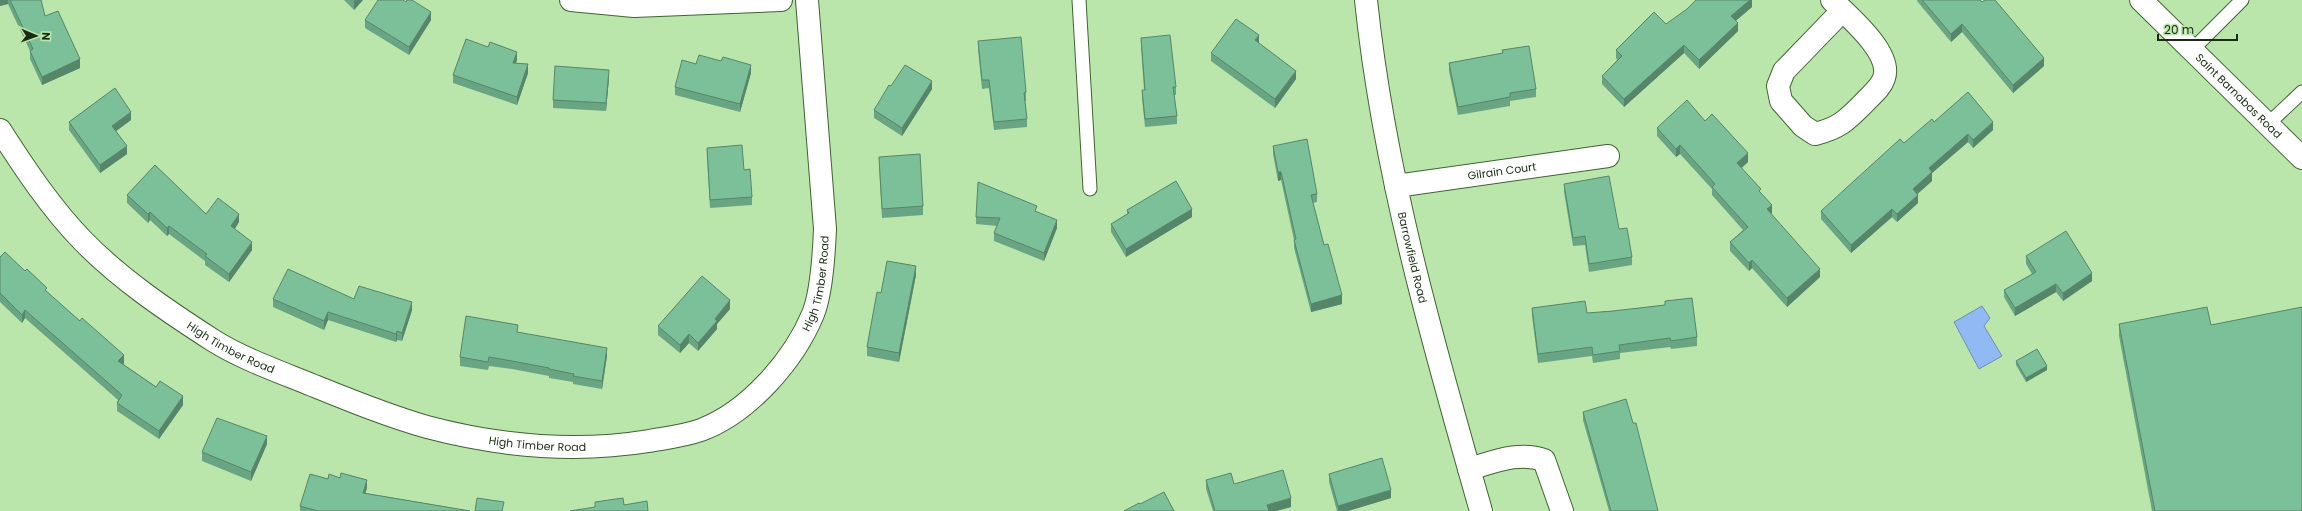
<svg xmlns="http://www.w3.org/2000/svg" width="2302" height="511" font-family="Poppins,sans-serif">
	<rect width="100%" height="100%" fill="#bae6ab"/>
	<polygon fill="#91b9f4" stroke="#6e8fb1" points="1982,306 1990,318 1984,326 2002,356 1979,369 1954,322"/>
	<g fill="none" stroke-linecap="round" stroke-linejoin="round">
		<g stroke="#3e6531" stroke-width="15">
			<g id="service">
				<polyline points="1079,0 1090,189"/>
				<polyline points="2192,50 2242,0"/>
				<polyline points="2268,124 2302,92"/>
			</g>
		</g>
		<g stroke="#3e6531" stroke-width="24">
			<g id="minor">
				<polyline points="571,0 634,6 781,0"/>
				<path id="s1" d="M 1366,0 C 1384,174 1433,343 1481,511"/>
				<path d="M 1832,0 C 1848,16 1893,53 1884,78 C 1881,88 1870,96 1863,104 C 1846,121 1839,128 1815,134 L 1803,126 L 1781,101 L 1778,86 L 1784,71 L 1842,11"/>
				<path id="s2" d="M 0,130 C 25,169 51,208 83,241 C 121,280 169,312 214,341 C 243,359 280,372 312,385 C 349,400 388,416 427,427 C 499,446 575,453 649,441 C 666,438 684,436 701,430 C 749,412 794,360 813,314 C 822,292 824,253 825,229 L 807,0"/>
				<path id="s3" d="M 1396,186 L 1608,156"/>
				<path d="M 1469,469 C 1494,462 1519,451 1544,460 L 1562,511"/>
			</g>
		</g>
		<g stroke="#3e6531" stroke-width="24">
			<g id="secondary">
				<path id="s4" d="M 2141,0 L 2302,158"/>
			</g>
		</g>
		<use href="#service" stroke="#fff" stroke-width="13"/>
		<use href="#minor" stroke="#fff" stroke-width="22"/>
		<use href="#secondary" stroke="#fff" stroke-width="22"/>
	</g>
	<g fill="#6aa583">
		<polygon points="0,0 41,0 45,16 80,68 42,85 30,59 30,51 8,4 0,6"/>
		<polygon points="344,0 363,0 354,10"/>
		<polygon points="1752,0 1752,7 1735,21 1738,31 1699,69 1684,53 1624,107 1602,84 1602,76 1617,60 1616,58 1616,50 1666,24"/>
		<polygon points="1917,0 1980,0 2044,66 2013,93 1962,32 1951,42 1917,1"/>
		<polygon points="365,20 431,20 409,55 365,28"/>
		<polygon points="1141,38 1176,87 1176,95 1174,95 1177,116 1177,124 1145,127 1142,98 1142,90 1144,90 1141,46"/>
		<polygon points="978,41 1026,92 1026,101 1025,101 1027,119 1027,127 994,130 989,88 982,89 978,49"/>
		<polygon points="1259,43 1296,79 1275,108 1211,61 1211,53"/>
		<polygon points="1502,50 1536,89 1536,97 1510,101 1510,106 1458,115 1449,71 1449,63 1502,53"/>
		<polygon points="517,60 516,63 528,73 517,105 453,83 453,75"/>
		<polygon points="721,61 751,73 740,112 675,95 675,87 696,64"/>
		<polygon points="609,78 606,111 553,108 553,100"/>
		<polygon points="891,86 932,89 902,136 874,118 874,110"/>
		<polygon points="131,120 116,131 127,154 100,173 69,130 69,122"/>
		<polygon points="1705,121 1748,162 1742,168 1761,193 1772,213 1771,214 1820,277 1787,307 1752,268 1749,271 1730,251 1730,242 1743,230 1712,195 1712,189 1680,154 1676,157 1657,136 1657,128"/>
		<polygon points="1934,122 1993,130 1973,148 1968,142 1932,173 1932,181 1917,194 1918,203 1897,222 1892,217 1851,253 1821,219 1821,211 1904,143"/>
		<polygon points="1273,146 1317,194 1317,202 1313,203 1324,245 1342,304 1311,312 1294,248 1294,240 1281,180 1278,181 1273,154"/>
		<polygon points="707,148 744,170 752,197 752,205 710,208 707,156"/>
		<polygon points="879,157 923,206 923,215 882,218 879,165"/>
		<polygon points="1564,184 1619,229 1632,257 1632,265 1589,272 1585,245 1573,246 1564,192"/>
		<polygon points="127,195 239,222 235,229 252,250 229,282 205,265 205,261 169,234 167,236 150,220 148,223 127,203"/>
		<polygon points="1127,210 1192,217 1126,257 1111,232 1111,224 1127,214"/>
		<polygon points="1037,212 1057,228 1044,261 994,241 994,233 997,226 976,224 976,217"/>
		<polygon points="2026,256 2092,281 2063,301 2056,292 2015,316 2004,297 2004,290 2032,274 2026,264"/>
		<polygon points="0,257 47,292 124,364 123,364 183,405 159,439 117,411 117,403 118,400 25,318 22,323 0,302"/>
		<polygon points="916,275 899,362 867,356 867,347 881,293"/>
		<polygon points="273,299 354,299 412,310 402,341 397,340 396,342 328,320 324,330 273,307"/>
		<polygon points="1665,301 1697,337 1697,346 1671,349 1670,347 1620,353 1620,359 1593,363 1592,356 1538,363 1532,316 1532,308 1587,313 1613,311 1665,305"/>
		<polygon points="730,309 717,324 717,329 698,351 689,343 680,353 658,335 658,326"/>
		<polygon points="2119,324 2211,325 2302,511 2152,511 2119,336"/>
		<polygon points="518,332 607,356 602,389 573,384 573,382 549,378 549,376 512,369 489,366 488,370 460,366 460,357"/>
		<polygon points="2016,361 2047,370 2026,382 2016,365"/>
		<polygon points="1583,412 1658,511 1609,511 1583,420"/>
		<polygon points="267,444 251,481 202,461 202,452"/>
		<polygon points="1329,474 1391,498 1348,511 1337,511 1329,482"/>
		<polygon points="328,479 367,488 365,493 470,511 300,511 300,506"/>
		<polygon points="1206,480 1291,507 1276,511 1213,511 1206,489"/>
	</g>
	<g fill="#56866a">
		<polygon points="0,0 8,0 8,4 0,6"/>
		<polygon points="355,0 363,0 354,10 354,2"/>
		<polygon points="1750,0 1752,0 1752,7 1731,25 1731,16"/>
		<polygon points="431,12 431,20 409,55 409,47"/>
		<polygon points="1738,23 1738,31 1699,69 1699,60"/>
		<polygon points="1962,24 1962,32 1951,42 1951,34"/>
		<polygon points="1259,35 1259,44 1255,40"/>
		<polygon points="1684,45 1684,53 1624,107 1624,99"/>
		<polygon points="517,52 517,60 513,71 513,63"/>
		<polygon points="2044,58 2044,66 2013,93 2013,85"/>
		<polygon points="80,59 80,68 42,85 42,77"/>
		<polygon points="528,64 528,73 517,105 517,97"/>
		<polygon points="751,65 751,73 740,112 740,104"/>
		<polygon points="609,70 609,78 606,111 606,103"/>
		<polygon points="1296,71 1296,79 1275,108 1275,99"/>
		<polygon points="932,81 932,89 902,136 902,128"/>
		<polygon points="131,112 131,120 112,134 112,126"/>
		<polygon points="1993,122 1993,130 1973,148 1973,140"/>
		<polygon points="1968,134 1968,142 1932,173 1932,181 1913,198 1913,189 1929,168"/>
		<polygon points="1680,145 1680,154 1676,157 1676,149"/>
		<polygon points="127,146 127,154 100,173 100,165"/>
		<polygon points="1748,153 1748,162 1737,171 1737,163"/>
		<polygon points="1278,172 1281,172 1281,180 1278,181"/>
		<polygon points="1918,195 1918,203 1897,222 1897,214"/>
		<polygon points="1772,205 1772,213 1767,217 1767,209"/>
		<polygon points="1192,209 1192,217 1126,257 1126,249"/>
		<polygon points="1892,209 1892,217 1851,253 1851,245"/>
		<polygon points="150,212 150,220 148,223 148,214"/>
		<polygon points="239,214 239,222 231,234 231,226"/>
		<polygon points="1057,220 1057,228 1044,261 1044,253"/>
		<polygon points="169,226 169,234 167,236 167,228"/>
		<polygon points="252,242 252,250 229,282 229,274"/>
		<polygon points="1752,260 1752,268 1749,271 1749,263"/>
		<polygon points="916,266 916,275 899,362 899,353"/>
		<polygon points="1820,269 1820,277 1787,307 1787,298"/>
		<polygon points="2092,273 2092,281 2063,301 2063,293"/>
		<polygon points="2056,284 2056,292 2015,316 2015,308"/>
		<polygon points="1342,295 1342,304 1311,312 1311,304"/>
		<polygon points="730,300 730,309 717,324 717,329 698,351 698,343 715,319"/>
		<polygon points="412,302 412,310 402,341 402,333"/>
		<polygon points="25,310 25,318 22,323 22,315"/>
		<polygon points="328,312 328,320 324,330 324,321"/>
		<polygon points="397,331 397,340 396,342 396,334"/>
		<polygon points="689,334 689,343 680,353 680,345"/>
		<polygon points="607,348 607,356 602,389 602,381"/>
		<polygon points="124,355 124,364 118,370 118,361"/>
		<polygon points="2047,366 2047,370 2026,382 2026,378"/>
		<polygon points="183,396 183,405 159,439 159,431"/>
		<polygon points="267,436 267,444 251,481 251,472"/>
		<polygon points="367,480 367,488 363,501 363,493"/>
		<polygon points="1391,490 1391,498 1348,511 1338,511 1338,506"/>
		<polygon points="1291,498 1291,507 1276,511 1267,511 1267,505"/>
	</g>
	<g fill="#7bc098" stroke="#56866a">
		<polygon points="10,0 41,0 45,16 58,11 80,59 42,77 30,51 33,49"/>
		<polygon points="378,0 403,0 406,2 407,0 412,0 431,12 409,47 365,20"/>
		<polygon points="1696,0 1750,0 1731,16 1738,23 1699,60 1684,45 1624,99 1602,76 1622,56 1616,50 1654,12 1666,24 1687,9"/>
		<polygon points="1922,0 1980,0 1982,2 1985,0 1995,0 2044,58 2013,85 1962,24 1951,34"/>
		<polygon points="1236,19 1259,35 1255,40 1296,71 1275,99 1211,53"/>
		<polygon points="1170,35 1176,87 1173,87 1177,116 1145,119 1142,90 1145,90 1141,38"/>
		<polygon points="1021,37 1026,92 1024,93 1027,119 994,122 989,80 982,80 978,41"/>
		<polygon points="466,39 488,47 490,42 517,52 513,63 528,64 517,97 453,75"/>
		<polygon points="1529,46 1536,89 1510,93 1510,97 1458,107 1449,63 1503,53 1502,50"/>
		<polygon points="699,55 721,61 723,57 751,65 740,104 675,87 682,60 696,64"/>
		<polygon points="905,65 932,81 902,128 874,110 889,85 891,86"/>
		<polygon points="555,66 609,70 606,103 553,100"/>
		<polygon points="115,88 131,112 112,126 127,146 100,165 69,122"/>
		<polygon points="1968,92 1993,122 1973,140 1968,134 1929,168 1932,172 1913,189 1918,195 1897,214 1892,209 1851,245 1821,211 1900,139 1904,143 1932,119 1934,122"/>
		<polygon points="1687,100 1705,121 1712,114 1748,153 1737,163 1761,189 1759,191 1772,205 1767,209 1820,269 1787,298 1752,260 1749,263 1730,242 1748,227 1712,187 1715,184 1680,145 1676,149 1657,128"/>
		<polygon points="1307,139 1317,194 1311,195 1324,245 1328,244 1342,295 1311,304 1294,240 1296,239 1281,172 1278,172 1273,146"/>
		<polygon points="742,145 744,170 750,169 752,197 710,200 707,148"/>
		<polygon points="920,154 923,206 882,209 879,157"/>
		<polygon points="155,165 206,214 218,198 239,214 231,226 252,242 229,274 205,256 207,254 169,226 167,228 150,212 148,214 127,195"/>
		<polygon points="1609,176 1619,229 1627,228 1632,257 1589,264 1585,236 1573,238 1564,184"/>
		<polygon points="1176,181 1192,209 1126,249 1111,224 1129,213 1127,210"/>
		<polygon points="978,182 1037,206 1035,211 1057,220 1044,253 994,233 1000,218 976,217"/>
		<polygon points="2066,231 2092,273 2063,293 2056,284 2015,308 2004,290 2036,272 2026,256"/>
		<polygon points="5,252 25,271 27,269 47,288 45,290 80,321 82,318 124,355 118,361 156,387 160,381 183,396 159,431 117,403 122,395 25,310 22,315 0,293 0,257"/>
		<polygon points="887,261 916,266 899,353 867,347 877,292 881,293"/>
		<polygon points="288,269 354,299 359,286 412,302 402,333 397,331 396,334 328,312 324,321 273,299"/>
		<polygon points="702,276 730,300 715,319 717,321 698,343 689,334 680,345 658,326"/>
		<polygon points="1692,298 1697,337 1671,341 1670,338 1619,345 1620,351 1593,355 1592,347 1538,354 1532,308 1585,301 1587,313 1613,311 1665,305 1665,301"/>
		<polygon points="2207,307 2211,325 2302,307 2302,511 2155,511 2119,324"/>
		<polygon points="466,316 518,325 517,332 607,348 602,381 573,376 574,374 549,369 549,368 512,361 489,357 488,362 460,357"/>
		<polygon points="2037,349 2047,366 2026,378 2016,361"/>
		<polygon points="1626,399 1633,423 1636,423 1658,511 1611,511 1583,412"/>
		<polygon points="217,418 267,436 251,472 202,452"/>
		<polygon points="1382,458 1391,490 1338,506 1329,474"/>
		<polygon points="1283,470 1291,498 1267,505 1269,511 1215,511 1206,480 1231,473 1234,484"/>
		<polygon points="341,473 367,480 363,493 470,511 318,511 300,506 310,474 328,479 329,474 340,478"/>
		<polygon points="1164,492 1174,511 1124,511 1139,503 1140,504"/>
		<polygon points="477,498 504,502 502,511 475,511"/>
		<polygon points="623,498 624,505 647,501 648,511 570,511 595,507 595,502"/>
	</g>
	<g text-anchor="middle" stroke-width="3" stroke-linejoin="round" paint-order="stroke">
		<g font-size="11" fill="#1b2c15" stroke="#bae6ab">
			<text dy="4" stroke="none"><textPath href="#s4" startOffset="137">Saint Barnabas Road</textPath></text>
			<text dy="4" stroke="none"><textPath href="#s3" startOffset="107">Gilrain Court</textPath></text>
			<text dy="4" stroke="none"><textPath href="#s1" startOffset="262">Barrowfield Road</textPath></text>
			<text dy="4" stroke="none"><textPath href="#s2" startOffset="1007">High Timber Road</textPath></text>
			<text dy="4" stroke="none"><textPath href="#s2" startOffset="322">High Timber Road</textPath></text>
			<text dy="4" stroke="none"><textPath href="#s2" startOffset="646">High Timber Road</textPath></text>
		</g>
	</g>
	<g transform="translate(36 36) rotate(92)" stroke="#bae6ab" stroke-width="3" paint-order="stroke">
	<path d="M0-3L7 15L0 10L-7 15Z" fill="#1b2c15"/>
	<text y="-6" font-size="11" font-weight="bold" text-anchor="middle" fill="#1b2c15">N</text>
	</g>
	<path d="M2158 34v6h79v-6" fill="none" stroke="#1b2c15" stroke-width="2"/>
	<text x="2164" y="34" font-size="12" fill="#1b2c15" stroke="#bae6ab" stroke-width="3" paint-order="stroke">20 m</text>
</svg>
